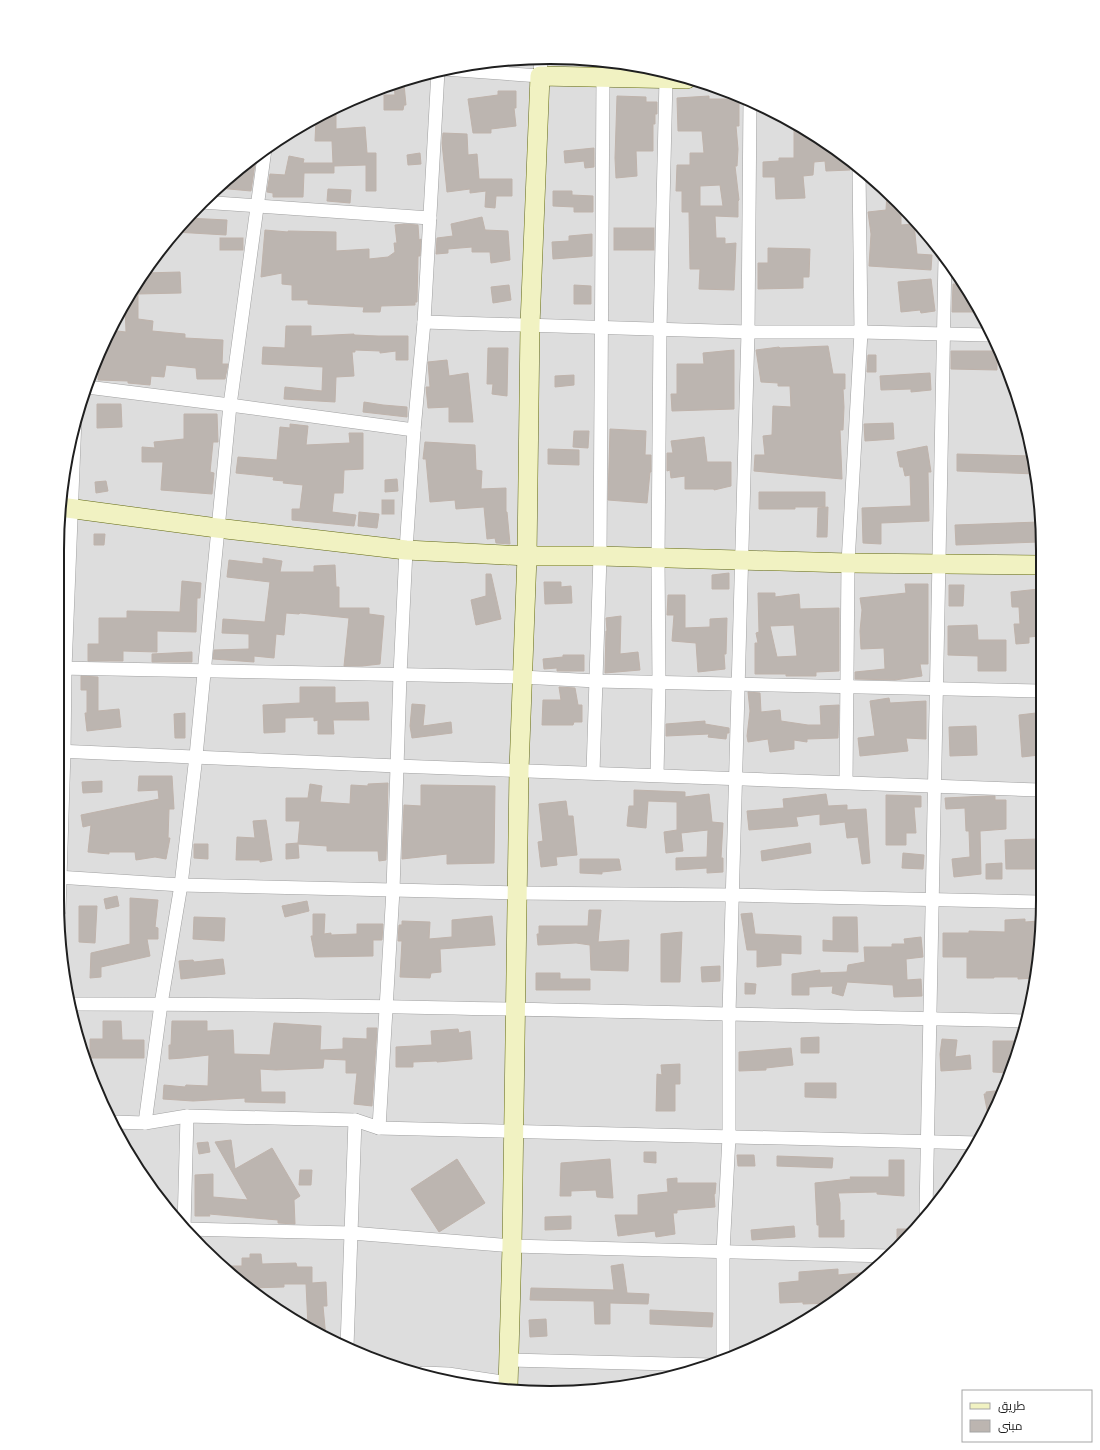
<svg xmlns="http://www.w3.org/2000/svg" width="1100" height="1450" font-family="Figtree,Cairo,sans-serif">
	<rect width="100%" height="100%" fill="#efece7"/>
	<polygon fill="#ddd" points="550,57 646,66 738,94 824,140 898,201 960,276 1017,391 1039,486 1039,964 1017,1059 977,1147 899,1248 824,1310 708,1367 582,1392 454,1383 332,1342 225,1271 159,1200 123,1147 74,1028 57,900 58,518 74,422 108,332 159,250 202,201 276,140 361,95 454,67"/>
	<g fill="#bcb5b0" stroke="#bfb3ab" fill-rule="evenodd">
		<polygon points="404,84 406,105 404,105 403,110 384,110 384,95 395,95 394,85"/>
		<polygon points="498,91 516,91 516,108 514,108 516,126 491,129 491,133 473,133 468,99 498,95"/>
		<polygon points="617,96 646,97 646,102 657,102 657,114 655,114 655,124 653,124 653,151 636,151 637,176 616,178 615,158"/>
		<path d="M 709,96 L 709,99 L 739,99 L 739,126 L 736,126 L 738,149 L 737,166 L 735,166 L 739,200 L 738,201 L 738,217 L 715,216 L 716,238 L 725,238 L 725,244 L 736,243 L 734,290 L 699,289 L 700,269 L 690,269 L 689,212 L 682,212 L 682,191 L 676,191 L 677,165 L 690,165 L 690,153 L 704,153 L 702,131 L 678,131 L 677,98 ZM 720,185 L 723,206 L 700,206 L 700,186 Z"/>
		<polygon points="336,108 336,129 365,127 367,153 376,153 376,191 366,191 366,165 334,166 334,173 304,173 303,197 273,197 273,193 267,192 270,174 285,175 289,156 304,159 303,163 333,163 332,141 315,141 316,119"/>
		<polygon points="794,124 824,140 850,161 850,170 826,171 825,161 814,162 813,175 803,176 805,198 776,199 775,177 763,177 763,162 779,161 779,158 794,158"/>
		<polygon points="443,133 467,134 468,155 477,154 479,179 512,179 512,196 496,196 495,208 485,207 486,191 470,193 470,189 447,192 442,143"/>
		<polygon points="594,148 594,167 585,168 584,161 565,163 564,151"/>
		<polygon points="420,153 421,164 408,165 407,155"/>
		<polygon points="256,157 251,191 218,188 237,172"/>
		<polygon points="328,189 351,190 350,203 327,201"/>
		<polygon points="553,191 572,191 572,195 593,196 593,212 574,212 574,207 553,206"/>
		<polygon points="887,192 901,204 901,225 914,224 917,254 932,255 931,270 869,266 871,234 868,212 886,210"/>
		<polygon points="482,217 485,230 508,231 510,260 491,263 490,252 472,252 472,247 448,249 448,253 436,254 437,238 453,236 451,224"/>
		<polygon points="187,218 227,220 226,235 175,232"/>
		<polygon points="404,224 418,225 419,240 421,239 420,256 418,256 417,302 415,302 415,305 381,306 380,312 363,312 364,307 308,304 308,300 292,300 292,285 282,284 282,273 261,277 265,230 288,232 288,231 336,232 336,251 369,249 369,259 388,257 395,252 394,243 397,243 395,225"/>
		<rect x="614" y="228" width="40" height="22"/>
		<polygon points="592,234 592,256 553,259 552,242 569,241 569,236"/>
		<rect x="220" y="238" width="23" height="12"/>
		<polygon points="768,248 810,249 809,277 803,277 803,288 758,289 758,263 768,263"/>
		<polygon points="180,272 181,293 138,294 138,319 153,321 152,331 185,334 185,338 223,340 222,364 228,364 225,379 197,379 196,368 166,365 164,377 151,376 150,385 128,383 128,381 98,380 99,356 108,332 109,330 126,332 125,304 145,273"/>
		<polygon points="931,279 935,311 921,313 920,310 901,312 898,282"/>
		<polygon points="953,284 964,284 978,312 952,312"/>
		<polygon points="509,285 511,300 493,303 491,287"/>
		<polygon points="574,285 591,286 591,304 574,304"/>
		<polygon points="286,326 311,326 311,336 354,334 354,335 378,336 408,336 408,360 396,360 396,351 380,353 380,351 355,350 355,352 352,352 354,376 336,377 335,402 284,399 285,387 322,391 323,367 262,364 263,347 285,348"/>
		<polygon points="828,346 833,374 845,374 845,389 843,389 844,407 843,430 840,430 842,479 754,471 755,455 765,455 763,436 772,435 773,406 791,407 790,386 778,386 778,383 761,382 756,350 779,347 780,348"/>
		<polygon points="488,348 508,348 507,396 492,394 493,384 487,384"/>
		<polygon points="734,350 734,409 672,411 671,394 677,394 677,364 704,364 703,353"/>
		<polygon points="951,351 997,351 997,370 951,369"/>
		<polygon points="868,355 876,355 876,372 867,372"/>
		<polygon points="447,360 449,376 468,373 473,422 449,422 449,407 428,408 426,387 430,387 428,362"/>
		<polygon points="930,373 931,390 911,392 911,389 881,390 880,376"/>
		<polygon points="574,375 574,385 555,387 555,376"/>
		<polygon points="364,402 383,405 407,407 407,417 363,412"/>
		<polygon points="97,404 121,404 122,427 97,428"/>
		<polygon points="184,414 217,414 218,442 213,442 210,472 214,473 212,494 161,490 163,462 142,462 142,447 155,448 154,442 184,439"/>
		<polygon points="893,423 894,439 865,441 864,424"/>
		<polygon points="290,424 308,426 306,445 350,443 349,433 363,433 363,469 344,470 343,493 334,493 332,512 356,515 354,526 292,520 292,509 300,509 303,485 283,483 284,481 273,480 274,477 236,473 238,457 277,460 280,427 290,428"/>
		<polygon points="610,429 646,431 645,455 651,455 651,472 650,472 647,503 608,500"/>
		<polygon points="574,431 589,431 588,448 573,447"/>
		<polygon points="704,437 707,462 731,462 731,486 714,490 714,489 685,489 685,476 671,478 670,470 667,471 667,453 673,453 671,441"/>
		<polygon points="425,442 475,445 476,470 482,471 481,489 506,488 506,512 507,512 510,544 496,543 495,538 487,539 484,507 456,509 455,500 430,502 426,459 423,459"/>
		<polygon points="927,446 931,472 928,472 929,521 881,523 881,544 863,543 862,508 911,506 910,475 905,476 903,467 900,467 897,452"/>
		<polygon points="548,449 579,450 579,465 548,464"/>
		<polygon points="957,454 1032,456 1036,474 957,471"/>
		<polygon points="397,479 398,491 385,492 385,480"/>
		<polygon points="106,481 108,491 96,493 95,482"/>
		<polygon points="759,492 825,492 825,507 795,507 795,509 759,509"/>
		<rect x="382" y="500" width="12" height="14"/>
		<polygon points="828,507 827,537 817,537 818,508"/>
		<polygon points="359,512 379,514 377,528 358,526"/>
		<polygon points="1039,522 1039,542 956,545 955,525"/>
		<polygon points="94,534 105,534 104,545 94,545"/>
		<polygon points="263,558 282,561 280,572 314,572 314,566 335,565 336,587 339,587 339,608 369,608 369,614 384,616 380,664 362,666 344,666 349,618 300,613 299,614 286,613 284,635 276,634 274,658 254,656 254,662 213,659 214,650 249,649 249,634 222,633 223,619 265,622 270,582 227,577 229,560 263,564"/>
		<polygon points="729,573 729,589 712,589 712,575"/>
		<polygon points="486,574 491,574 501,619 476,625 471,600 486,596"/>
		<polygon points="182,581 201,583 200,598 197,598 196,632 157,631 157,652 123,651 123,661 88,661 88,644 99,644 99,618 127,618 127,611 180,612"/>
		<polygon points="544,582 561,582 561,587 571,586 572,603 545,604"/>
		<polygon points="905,584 928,584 928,664 920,664 922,676 895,680 855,679 855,672 885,669 884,648 861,649 860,631 862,610 860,598 906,593"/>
		<polygon points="949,585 964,585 963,606 949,606"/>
		<polygon points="1039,589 1039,636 1029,637 1029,643 1016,644 1014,624 1020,624 1019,607 1012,607 1011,592"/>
		<path d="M 758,593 L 775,593 L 775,597 L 799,594 L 800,609 L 839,608 L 839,671 L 816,672 L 816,676 L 786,676 L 786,674 L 755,674 L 755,643 L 758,643 L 756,633 L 759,632 ZM 794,625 L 797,656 L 777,657 L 770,626 Z"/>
		<polygon points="668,595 685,595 685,628 710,627 710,619 727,618 726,654 724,654 725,669 698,672 696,643 672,641 674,615 667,615"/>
		<polygon points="621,616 620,654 638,652 640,670 605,673 606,631 607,631 606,618"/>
		<polygon points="977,625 978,640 1006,640 1006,671 978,671 978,656 948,655 948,626"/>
		<polygon points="192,652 192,662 152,662 152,654"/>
		<polygon points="563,655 584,655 584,671 557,671 557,668 544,669 543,659 563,657"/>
		<polygon points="81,676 98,677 98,711 119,709 121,727 87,731 85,713 87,713 87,690 81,690"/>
		<polygon points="300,687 335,687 335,703 368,702 369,720 333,720 334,734 318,734 318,720 314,721 314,717 285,718 285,732 264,733 263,705 300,703"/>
		<polygon points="559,687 575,688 578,705 582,705 582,722 574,722 573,725 542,725 543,700 561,700"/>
		<polygon points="748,692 760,693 761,712 780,710 781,721 808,725 821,725 820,706 839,705 838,738 807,739 807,742 794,740 794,749 770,752 768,739 748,742 747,736 750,711"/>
		<polygon points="889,698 890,703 926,701 926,739 906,738 908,751 860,756 858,738 875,736 870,701"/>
		<polygon points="412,704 425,705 423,726 451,722 452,733 412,738 410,726"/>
		<polygon points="185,713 185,738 175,738 174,714"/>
		<polygon points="1036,713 1036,715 1039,714 1039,755 1022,757 1019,715"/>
		<polygon points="705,721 705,724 729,728 729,733 727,733 726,739 708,737 709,734 666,736 666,724"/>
		<polygon points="976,726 977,755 950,756 949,727"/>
		<polygon points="139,776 172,776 174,809 169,809 168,838 170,838 166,859 155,857 136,860 135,852 109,852 109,854 88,852 91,825 83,827 81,815 159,799 158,790 138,791"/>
		<polygon points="102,781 102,792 83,793 82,782"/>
		<polygon points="388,783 386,860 379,861 378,851 327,851 327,846 298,844 299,858 286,859 286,844 298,843 300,821 286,821 286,798 308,798 310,784 322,786 320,802 350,804 351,785 368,786 368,784"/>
		<polygon points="421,785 495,786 494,863 447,864 447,854 402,859 404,805 421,806"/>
		<polygon points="634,790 685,792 685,797 709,794 712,822 723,823 721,858 723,858 723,872 707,873 707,868 676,870 676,858 707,857 708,830 681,833 683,851 666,853 664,832 677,830 677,802 648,801 646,828 627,826 629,806 634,806"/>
		<polygon points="826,794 828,806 847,805 847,810 866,809 870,863 862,864 858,837 847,838 845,822 820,825 820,814 796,817 798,826 749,830 747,811 784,808 783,799"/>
		<polygon points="886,795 921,796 921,807 914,807 916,833 906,833 906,845 886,845"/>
		<polygon points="987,796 995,796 995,800 1006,800 1006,829 980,831 981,874 954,877 952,859 970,857 969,831 966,831 965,808 946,809 945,798"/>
		<polygon points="566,801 568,816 573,816 577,855 556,857 557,865 541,867 538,842 543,841 539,804"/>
		<polygon points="266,820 272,860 260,862 260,860 236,860 237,837 255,838 253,821"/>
		<polygon points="1039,839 1039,869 1006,869 1005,840"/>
		<polygon points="810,843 811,853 762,861 761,851"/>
		<polygon points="194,844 208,844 208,859 194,858"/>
		<polygon points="903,853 924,855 923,869 902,868"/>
		<polygon points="580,859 619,859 621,870 602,872 602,874 580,873"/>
		<polygon points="1002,863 1002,879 986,879 986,864"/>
		<polygon points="117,896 119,906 106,909 104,899"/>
		<polygon points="130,898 158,900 155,927 158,928 158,939 147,939 150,956 101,967 101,977 90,978 91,953 130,944"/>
		<polygon points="307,901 309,911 285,917 282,906"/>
		<polygon points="79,906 97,906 95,943 79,942"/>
		<polygon points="589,910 601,910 598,942 629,940 628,971 591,970 590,945 576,943 538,945 537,934 539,934 539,926 588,926"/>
		<polygon points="752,913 755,934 801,936 801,954 781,953 781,965 757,967 757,950 747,950 741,914"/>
		<polygon points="313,914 325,914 324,934 331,933 331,935 357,934 357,924 383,924 382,940 373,940 373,956 315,957 311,936 313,936"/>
		<polygon points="492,916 495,945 440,949 441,972 431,973 430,978 400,977 402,941 398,941 399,925 402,925 402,921 430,922 429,939 452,937 452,920"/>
		<polygon points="194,917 225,918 224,941 193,939"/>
		<polygon points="833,917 857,917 858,952 823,951 823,940 833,941"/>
		<polygon points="1025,919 1025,922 1039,921 1039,964 1035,978 1018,979 1018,977 994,977 994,978 967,978 967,957 943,957 943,933 969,933 969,931 1005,932 1005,920"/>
		<polygon points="682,932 680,982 661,982 661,934"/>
		<polygon points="921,937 923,957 906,959 907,980 921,979 922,996 894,997 893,985 847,982 843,996 832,993 833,986 809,987 809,995 792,995 792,974 820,970 820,973 847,972 848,965 865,962 864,947 892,947 892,944 905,944 904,939"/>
		<polygon points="223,959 225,974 181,979 179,961 193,960 194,962"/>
		<polygon points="720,966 720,981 702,982 701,967"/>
		<polygon points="536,973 560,973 560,979 590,979 590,990 536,990"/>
		<polygon points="745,983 756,984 755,994 745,994"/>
		<polygon points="103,1021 121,1021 122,1040 144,1040 144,1058 90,1058 90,1039 103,1039"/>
		<polygon points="172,1021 207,1021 207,1031 233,1030 234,1054 270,1055 274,1023 321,1026 320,1050 343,1049 343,1038 367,1039 367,1028 377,1028 372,1106 354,1104 357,1073 346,1073 346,1060 324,1059 323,1068 276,1070 260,1069 261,1092 285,1092 285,1103 245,1102 245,1098 193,1101 163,1099 164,1085 185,1087 186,1085 208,1086 209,1055 183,1058 169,1059 169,1045 171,1045"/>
		<polygon points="458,1029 459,1033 470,1031 472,1059 437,1062 437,1061 413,1062 413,1067 396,1067 396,1047 432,1045 431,1031"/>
		<polygon points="819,1037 819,1053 801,1053 801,1038"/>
		<polygon points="942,1039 957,1040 955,1057 970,1055 971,1069 941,1071 940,1054"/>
		<polygon points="993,1041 1021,1041 1017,1059 1010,1073 993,1072"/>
		<polygon points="791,1048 793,1065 766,1068 766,1070 739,1071 739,1052"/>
		<polygon points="680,1064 680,1084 675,1084 675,1111 656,1111 657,1074 662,1075 661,1065"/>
		<polygon points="805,1083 836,1083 836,1098 805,1097"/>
		<polygon points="1003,1090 989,1120 984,1094 986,1094 986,1092"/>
		<polygon points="231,1140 235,1169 272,1148 300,1196 294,1200 295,1224 278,1223 278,1220 209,1214 210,1216 195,1216 195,1175 213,1174 213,1197 248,1200 215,1142"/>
		<polygon points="208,1142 210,1152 199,1154 197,1143"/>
		<polygon points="644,1152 656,1152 656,1163 644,1162"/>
		<polygon points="737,1155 754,1155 755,1166 738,1166"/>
		<polygon points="777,1156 833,1158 832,1168 777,1166"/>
		<polygon points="457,1159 485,1203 439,1232 411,1189"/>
		<polygon points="610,1159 613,1198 597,1197 596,1190 571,1191 571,1196 560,1196 561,1163"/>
		<polygon points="889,1160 904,1160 904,1196 877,1194 877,1192 838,1193 840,1203 840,1221 844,1220 844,1237 819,1237 819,1225 817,1225 815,1183 851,1179 850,1177 889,1177"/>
		<polygon points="300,1170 312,1170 311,1185 299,1185"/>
		<polygon points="677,1178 677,1183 716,1183 715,1194 714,1194 715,1207 677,1210 677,1213 673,1213 675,1234 656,1237 655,1231 618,1236 615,1215 638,1215 638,1195 668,1192 667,1179"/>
		<polygon points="571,1216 571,1229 545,1230 545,1217"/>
		<polygon points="794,1226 795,1237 752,1240 751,1230"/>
		<polygon points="897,1229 913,1229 905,1240 897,1240"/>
		<polygon points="250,1254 261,1254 262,1264 296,1263 297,1267 312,1267 312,1283 326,1282 327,1306 323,1306 326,1338 308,1326 306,1284 284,1284 284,1287 251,1288 225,1270 220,1266 242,1266 242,1258 250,1258"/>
		<polygon points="623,1264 627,1293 649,1294 648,1304 610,1303 610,1324 595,1324 594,1301 530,1300 531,1288 614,1290 611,1266"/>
		<polygon points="838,1269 838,1275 870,1272 832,1303 803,1304 803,1302 780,1303 779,1283 799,1281 799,1272"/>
		<polygon points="650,1310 713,1313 712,1327 650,1324"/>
		<polygon points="546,1319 547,1336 530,1337 529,1320"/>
	</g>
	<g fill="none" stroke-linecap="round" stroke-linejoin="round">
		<g stroke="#a0a0a0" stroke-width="14">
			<g id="street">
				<polyline points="444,69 540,76 541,58"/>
				<polyline points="201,202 430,218"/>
				<polyline points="424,322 748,332 861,332 989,335"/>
				<polyline points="87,387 230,405 414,430"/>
				<polyline points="58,668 522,677 596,681 1039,691"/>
				<polyline points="57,751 397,766 1039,790"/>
				<polyline points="593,772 600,556 603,77"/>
				<polyline points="657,775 659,683 658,558 660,329 666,79"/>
				<polyline points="846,782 848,563 861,332 859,169"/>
				<polyline points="57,877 181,885 517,893 733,895 1039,902"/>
				<polyline points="59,911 64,751 65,669 75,418"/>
				<path d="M 71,1004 C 389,1004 707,1014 1025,1021"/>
				<polyline points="113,1122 145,1123 187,1116 355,1120 379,1128 978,1143"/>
				<polyline points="145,1123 161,1004 181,885 196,756 230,405 265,149"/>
				<polyline points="379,1128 393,890 400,675 406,550 414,430 424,322 438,71"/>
				<polyline points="926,1212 945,258"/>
				<polyline points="184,1227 187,1116"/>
				<polyline points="186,1229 351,1233 512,1246 889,1256"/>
				<polyline points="347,1347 355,1120"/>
				<polyline points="509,1360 712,1365"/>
				<polyline points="723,1360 723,1252 729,1137 729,1013 748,332 750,100"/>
				<polyline points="423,1373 448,1374 509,1383"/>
			</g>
		</g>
		<g stroke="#636a13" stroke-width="20">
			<g id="secondary">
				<polyline points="60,507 217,528 406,550 527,556 600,556 848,563 1039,565"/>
				<polyline points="508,1387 512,1246 519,770 527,556 530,325 540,76 687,79"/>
			</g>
		</g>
		<use href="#street" stroke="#fff" stroke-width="13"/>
		<use href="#secondary" stroke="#f1f2c2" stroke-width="19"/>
	</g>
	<path d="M0 0H1100V1450H0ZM550 64H550A486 486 0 0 1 1036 550V900A486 486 0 0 1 550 1386H550A486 486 0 0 1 64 900V550A486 486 0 0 1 550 64Z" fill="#fff" fill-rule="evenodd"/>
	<path fill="none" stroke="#1f1f1f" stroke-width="2" d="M550 64H550A486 486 0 0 1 1036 550V900A486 486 0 0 1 550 1386H550A486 486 0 0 1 64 900V550A486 486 0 0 1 550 64Z"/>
	<rect x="962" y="1390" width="130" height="52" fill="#ffffff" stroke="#a5a5a5"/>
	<rect x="970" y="1403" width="20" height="6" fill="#f1f2c2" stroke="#a5a5a5"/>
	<text x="998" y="1410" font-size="12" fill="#1f1f1f">طريق</text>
	<rect x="970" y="1420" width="20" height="12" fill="#bcb5b0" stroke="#a5a5a5"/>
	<text x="998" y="1430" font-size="12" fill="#1f1f1f">مبنى</text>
</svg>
